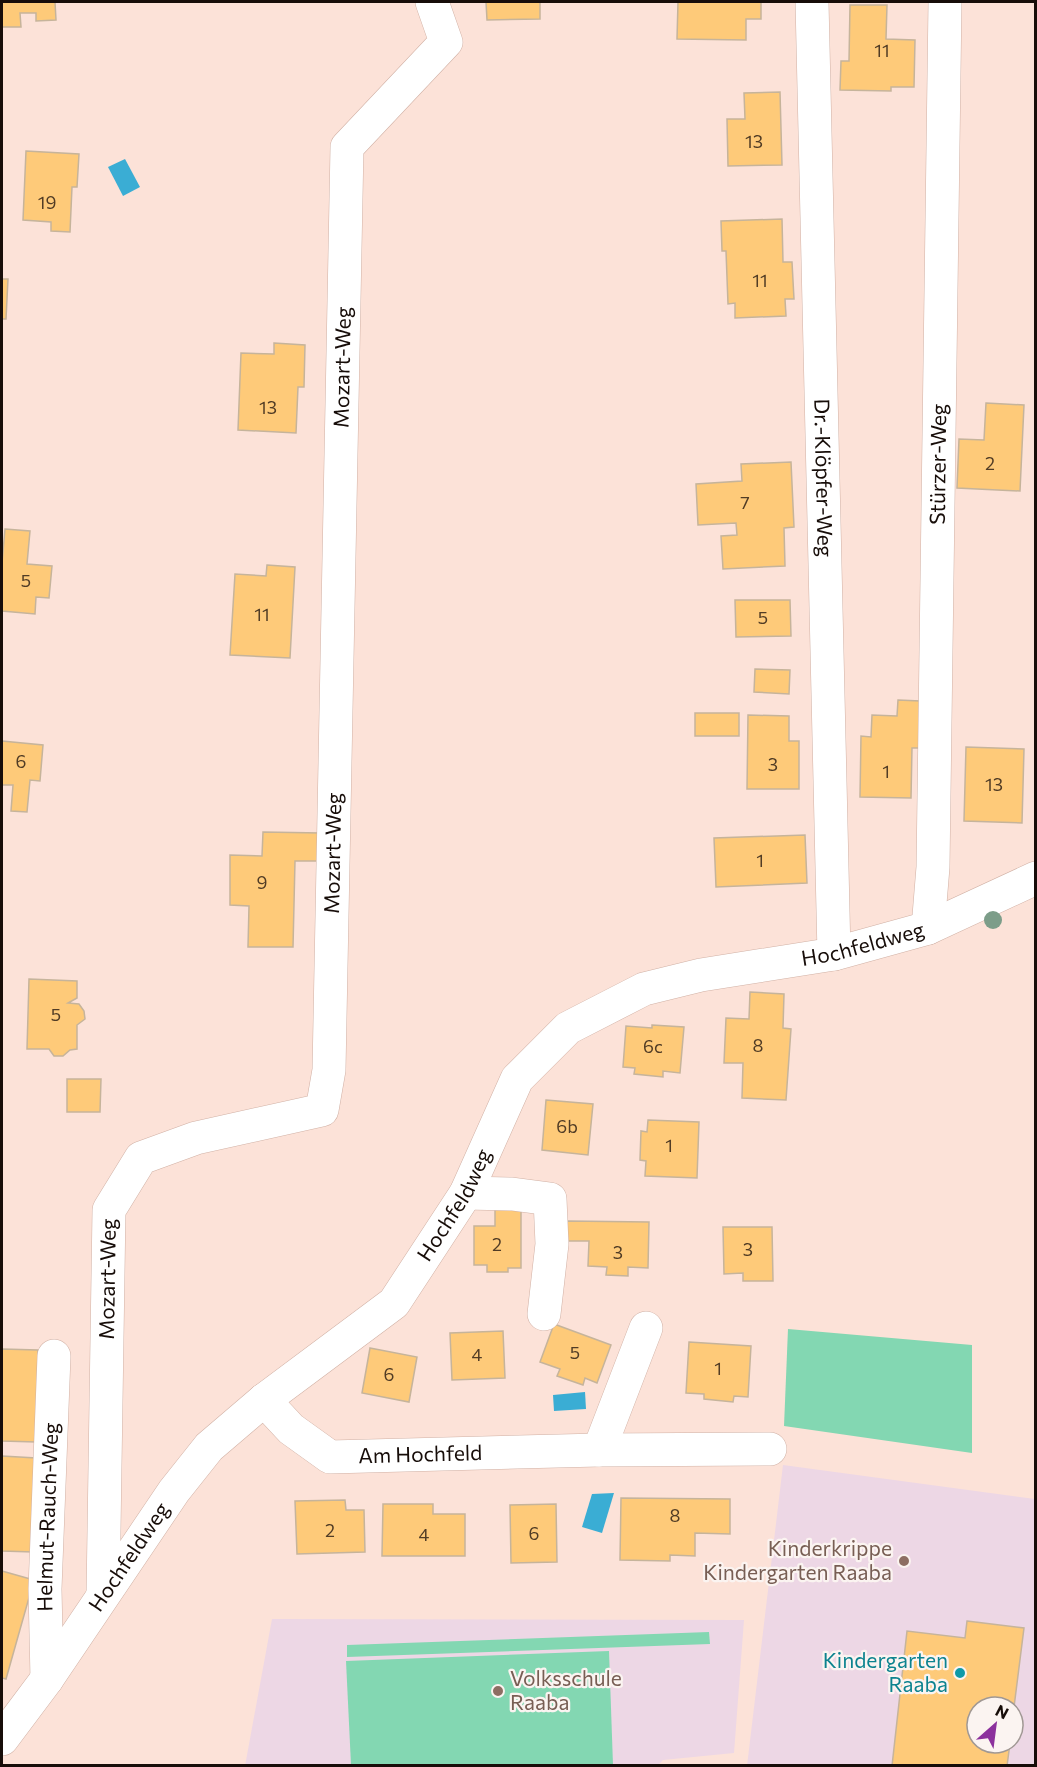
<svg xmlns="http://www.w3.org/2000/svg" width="1037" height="1767" font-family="Commissioner,sans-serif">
	<rect width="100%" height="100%" fill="#fce2d8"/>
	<g fill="#edd7e5" fill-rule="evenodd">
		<path d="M 783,1465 L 1035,1499 L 1035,1765 L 747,1766 ZM 977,1707 L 1013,1707 L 1013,1743 L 977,1743 Z"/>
		<polygon points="272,1619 744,1620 734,1753 663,1760 657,1766 245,1766"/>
	</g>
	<g fill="#83d7b2">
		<polygon points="788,1329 972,1345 972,1453 784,1426"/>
		<polygon points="709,1632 710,1644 347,1657 347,1645"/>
		<polygon points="609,1651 613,1765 351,1765 346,1661"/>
	</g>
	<g fill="#3aadd4">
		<polygon points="125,159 140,187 123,196 108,167"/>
		<polygon points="585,1392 586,1409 554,1411 553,1395"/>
		<polygon points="614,1493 602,1533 582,1527 592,1494"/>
	</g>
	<g fill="#feca79" stroke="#c6b49b" stroke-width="1.5">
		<polygon points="2,2 55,2 56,20 36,21 36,13 20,13 21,27 2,27"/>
		<polygon points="486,2 540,2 540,19 487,20"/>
		<polygon points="678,2 761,2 761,19 746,19 746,40 677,39"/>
		<polygon points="850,5 887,5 886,39 915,40 914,87 891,87 891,91 840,90 841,61 849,61"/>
		<polygon points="780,92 782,165 728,166 727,119 745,119 744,93"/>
		<polygon points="26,151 79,154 77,187 72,187 70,232 51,231 51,222 23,220"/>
		<polygon points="782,219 783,262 792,262 794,299 785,299 786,316 735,318 735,303 728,304 726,251 722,251 721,221"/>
		<polygon points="2,279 8,279 6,319 2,319"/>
		<polygon points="274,343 305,345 304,387 298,387 296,433 238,430 241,353 274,354"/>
		<polygon points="986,403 1024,405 1020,491 957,488 959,439 984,440"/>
		<polygon points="791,462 794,527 784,528 785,566 723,569 721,536 737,535 736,523 698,525 696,484 742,481 741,464"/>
		<polygon points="5,529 30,531 27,564 52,566 49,598 36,597 35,614 2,611 2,563"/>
		<polygon points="267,565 295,567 290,658 230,655 235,574 266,576"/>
		<polygon points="735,600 790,600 791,636 736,637"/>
		<polygon points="755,669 790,670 789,694 754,692"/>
		<polygon points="898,700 920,701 919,748 912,748 911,798 860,797 861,736 871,737 872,715 897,716"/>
		<rect x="695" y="713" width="44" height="23"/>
		<polygon points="748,715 789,716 789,741 799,741 799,789 747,789"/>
		<polygon points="2,741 43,745 40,781 30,780 27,812 11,811 13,785 2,785"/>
		<polygon points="966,747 1024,749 1022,823 964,821"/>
		<polygon points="263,832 321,833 321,861 295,861 293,947 248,947 249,906 230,905 230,855 262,856"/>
		<polygon points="805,835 807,883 716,887 714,838"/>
		<polygon points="29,979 77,981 77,998 68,1003 79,1004 84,1011 85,1019 77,1025 77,1049 70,1050 63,1056 54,1056 49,1049 27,1049"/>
		<polygon points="750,992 784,994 783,1028 791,1029 786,1100 742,1098 743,1063 724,1063 726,1018 749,1019"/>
		<polygon points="652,1025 684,1027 680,1073 663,1071 663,1077 634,1074 635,1068 623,1067 626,1026 652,1028"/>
		<polygon points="67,1079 101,1079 100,1112 67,1112"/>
		<polygon points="546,1100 593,1104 588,1155 542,1150"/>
		<polygon points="648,1120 699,1122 697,1178 645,1176 646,1161 640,1160 641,1131 647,1132"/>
		<polygon points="495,1209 521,1209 521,1268 508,1268 508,1272 487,1272 487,1265 474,1265 474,1226 495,1226"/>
		<polygon points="567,1221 649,1222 648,1268 628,1267 628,1276 606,1275 607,1267 588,1266 589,1241 566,1241"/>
		<polygon points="723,1227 772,1227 773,1281 743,1281 743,1273 724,1274"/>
		<polygon points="554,1324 611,1345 597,1383 585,1378 583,1385 557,1376 560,1369 540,1362"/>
		<polygon points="503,1331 505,1378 452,1380 450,1333"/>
		<polygon points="689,1342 751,1346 748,1397 734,1396 733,1402 704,1399 704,1394 686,1393"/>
		<polygon points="370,1348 417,1357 409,1402 362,1393"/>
		<polygon points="2,1349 38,1350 36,1442 2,1441"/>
		<polygon points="2,1456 36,1458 33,1552 2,1551"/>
		<polygon points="621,1498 730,1499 730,1534 695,1533 695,1556 670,1555 670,1561 620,1560"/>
		<polygon points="345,1500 346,1510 364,1510 365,1552 297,1554 295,1501"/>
		<polygon points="383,1504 433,1504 433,1514 465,1514 465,1556 382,1556"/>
		<polygon points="556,1504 557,1562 511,1563 510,1505"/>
		<polygon points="2,1571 34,1580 6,1679 2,1678"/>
		<polygon points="967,1621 1024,1628 1013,1715 1013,1707 977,1707 977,1743 1010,1743 1007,1766 892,1766 907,1631 965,1638"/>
	</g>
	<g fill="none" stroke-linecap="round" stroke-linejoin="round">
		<g stroke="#d1b1a5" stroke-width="34">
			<g id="minor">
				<path id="s1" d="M 812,2 L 834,954"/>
				<path id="s2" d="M 928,928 L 933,867 L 945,2"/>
				<polyline points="466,1193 512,1194 550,1199 552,1244 544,1314"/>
				<path id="s3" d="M 264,1400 L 291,1429 L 330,1457 L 599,1450 L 770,1449"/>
				<polyline points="599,1450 646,1328"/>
				<path id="s4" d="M 103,1595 L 109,1210 L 141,1158 L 196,1138 L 322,1110 L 329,1070 L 347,147 L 446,42 L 432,2"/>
				<path id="s5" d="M 47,1679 L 45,1589 L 54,1356"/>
				<path id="s6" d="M 2,1739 L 47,1679 L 174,1491 L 209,1447 L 264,1400 L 394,1303 L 466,1193 L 517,1079 L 568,1028 L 644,989 L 701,975 L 834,954 L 928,928 L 1036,878"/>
			</g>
		</g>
		<use href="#minor" stroke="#fff" stroke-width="33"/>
	</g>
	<circle fill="#7c9d89" cx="993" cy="920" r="9"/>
	<g fill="#8d6e63" stroke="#fbf4f1" stroke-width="2">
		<circle cx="904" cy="1561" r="6"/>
		<circle cx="498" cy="1691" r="6"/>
	</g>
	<circle fill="#0f9aa8" stroke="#fbf4f1" stroke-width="2" cx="960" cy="1673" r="6"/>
	<g text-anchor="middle" stroke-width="4.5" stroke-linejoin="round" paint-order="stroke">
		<g font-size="18" fill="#513c25">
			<text x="882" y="57">11</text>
			<text x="754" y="148">13</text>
			<text x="47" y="209">19</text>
			<text x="760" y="287">11</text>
			<text x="268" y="414">13</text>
			<text x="990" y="470">2</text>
			<text x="745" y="509">7</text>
			<text x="26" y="587">5</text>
			<text x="262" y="621">11</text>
			<text x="763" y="624">5</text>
			<text x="21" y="768">6</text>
			<text x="773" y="771">3</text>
			<text x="886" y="778">1</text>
			<text x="994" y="791">13</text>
			<text x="760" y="867">1</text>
			<text x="262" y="889">9</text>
			<text x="56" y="1021">5</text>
			<text x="758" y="1052">8</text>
			<text x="653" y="1053">6c</text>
			<text x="567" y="1133">6b</text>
			<text x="669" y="1152">1</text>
			<text x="497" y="1251">2</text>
			<text x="748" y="1256">3</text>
			<text x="618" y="1259">3</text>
			<text x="575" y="1359">5</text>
			<text x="477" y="1361">4</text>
			<text x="718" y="1375">1</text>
			<text x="389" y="1381">6</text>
			<text x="675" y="1522">8</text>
			<text x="330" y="1537">2</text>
			<text x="534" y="1540">6</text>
			<text x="424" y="1541">4</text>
		</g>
		<g font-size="21" fill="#170d09" stroke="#fbf4f1">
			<text dy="7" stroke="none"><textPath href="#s4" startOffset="1377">Mozart-Weg</textPath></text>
			<text dy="7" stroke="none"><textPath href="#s2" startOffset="464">Stürzer-Weg</textPath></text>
			<text dy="7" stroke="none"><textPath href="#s1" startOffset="476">Dr.-Klöpfer-Weg</textPath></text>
			<text dy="7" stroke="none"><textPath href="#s4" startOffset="891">Mozart-Weg</textPath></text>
			<text dy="7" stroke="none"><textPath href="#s6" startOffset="1230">Hochfeldweg</textPath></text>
			<text dy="7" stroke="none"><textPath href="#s6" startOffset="708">Hochfeldweg</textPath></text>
			<text dy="7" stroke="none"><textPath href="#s4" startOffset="316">Mozart-Weg</textPath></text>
			<text dy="7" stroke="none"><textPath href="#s3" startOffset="178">Am Hochfeld</textPath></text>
			<text dy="7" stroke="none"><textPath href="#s5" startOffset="162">Helmut-Rauch-Weg</textPath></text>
			<text dy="7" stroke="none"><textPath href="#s6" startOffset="222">Hochfeldweg</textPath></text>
		</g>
		<g font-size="21" fill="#785e54" stroke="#fbf4f1" text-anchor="end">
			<text x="892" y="1556">Kinderkrippe<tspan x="892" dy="24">Kindergarten Raaba</tspan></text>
			<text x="510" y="1686" text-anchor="start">Volksschule<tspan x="510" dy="24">Raaba</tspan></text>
		</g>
		<g font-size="21" fill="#0d838f" stroke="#fbf4f1" text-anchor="end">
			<text x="948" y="1668">Kindergarten<tspan x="948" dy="24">Raaba</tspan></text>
		</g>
	</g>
	<rect width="1037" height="1767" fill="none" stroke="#170d09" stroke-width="6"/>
	<g transform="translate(995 1725) rotate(28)"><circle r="28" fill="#fbf4f1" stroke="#a09894" stroke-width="1.5"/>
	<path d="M0-4.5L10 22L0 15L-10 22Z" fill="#8c319d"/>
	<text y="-9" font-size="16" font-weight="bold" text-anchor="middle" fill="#170d09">N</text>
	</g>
</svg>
